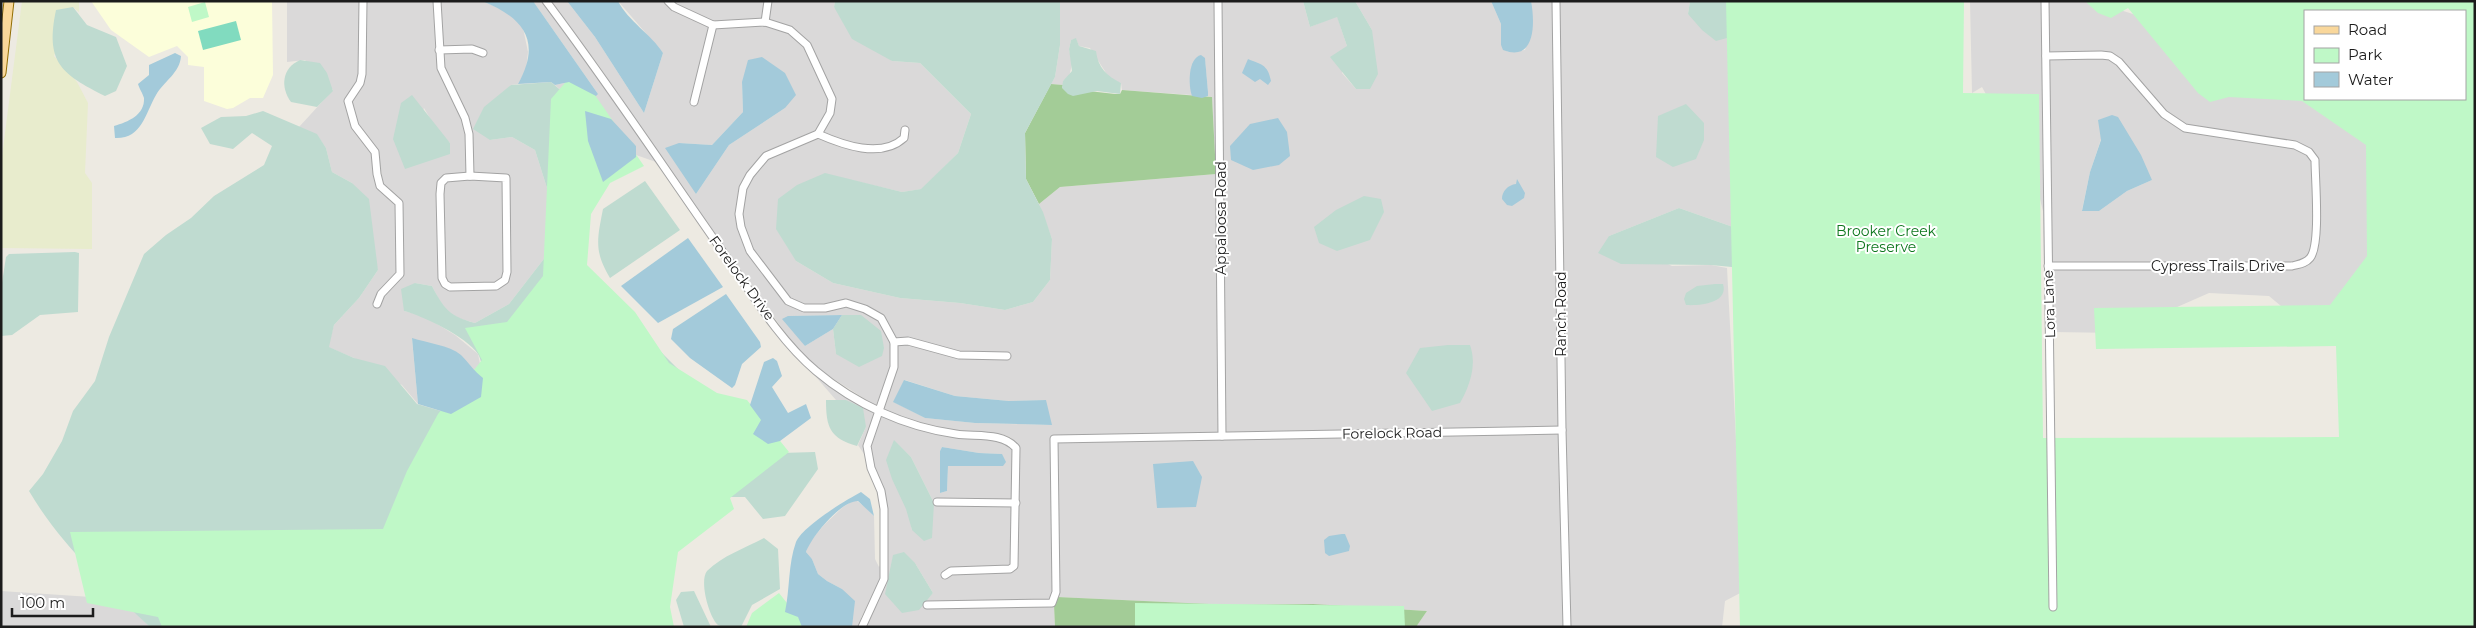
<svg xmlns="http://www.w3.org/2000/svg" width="2476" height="628" font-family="Montserrat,sans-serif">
	<rect width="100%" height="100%" fill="#edeae2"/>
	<g fill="#dad9d9" fill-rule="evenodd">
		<path d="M 287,1 L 360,1 L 361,55 L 358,81 L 344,101 L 373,153 L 374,175 L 396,204 L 397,273 L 379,292 L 373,305 L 378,308 L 383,296 L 401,276 L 401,201 L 383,184 L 378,150 L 358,124 L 351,101 L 365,74 L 366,1 L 434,1 L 439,69 L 462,119 L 466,135 L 467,173 L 445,175 L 437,193 L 438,273 L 442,286 L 497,289 L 507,283 L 508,178 L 473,173 L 472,134 L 444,67 L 442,53 L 472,52 L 485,56 L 486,51 L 472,46 L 441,46 L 439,1 L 482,1 L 501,9 L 516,18 L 523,28 L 528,52 L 526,70 L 518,84 L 511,85 L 490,140 L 512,137 L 535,150 L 553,207 L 550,251 L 509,304 L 475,323 L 458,318 L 443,308 L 432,286 L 415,283 L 404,311 L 424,316 L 455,335 L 478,354 L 483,378 L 454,351 L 412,339 L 418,404 L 402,385 L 354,358 L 328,347 L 334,325 L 359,298 L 378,270 L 352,183 L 332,172 L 326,148 L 317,135 L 299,127 L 333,90 L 305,60 L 287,62 ZM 424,108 L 435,127 L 450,143 L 427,160 L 405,168 Z"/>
		<polygon points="533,1 543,1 595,70 656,162 636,155 636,146 585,111 555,85 569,82 598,94"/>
		<path d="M 550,1 L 567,1 L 595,37 L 644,113 L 663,53 L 618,1 L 664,1 L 673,10 L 709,27 L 691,104 L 696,106 L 715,28 L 765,25 L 789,33 L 805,47 L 829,99 L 827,112 L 816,132 L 765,154 L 748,173 L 736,213 L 748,253 L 787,304 L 804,311 L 825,311 L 846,307 L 864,312 L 879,321 L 891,343 L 891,366 L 876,406 L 818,369 L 794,345 L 690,200 L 599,66 ZM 742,82 L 785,108 L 729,145 L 696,194 L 679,143 L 712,145 L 743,112 ZM 861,315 L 836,354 L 833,329 L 805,346 L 788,316 Z"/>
		<polygon points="672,1 766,1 763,19 713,22"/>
		<path d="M 771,1 L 835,1 L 834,7 L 892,61 L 920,63 L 971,114 L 958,153 L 922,189 L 902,192 L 825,174 L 796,261 L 833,283 L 900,298 L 960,303 L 1005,310 L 1033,302 L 1050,280 L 1052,239 L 1039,204 L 1060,187 L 1216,174 L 1212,97 L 1206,96 L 1208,92 L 1205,59 L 1191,70 L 1192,95 L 1122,90 L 1121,83 L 1110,79 L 1090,48 L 1079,46 L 1076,39 L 1071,40 L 1069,49 L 1072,64 L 1069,77 L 1063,81 L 1063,85 L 1051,84 L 1055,77 L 1060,45 L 1060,1 L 1216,1 L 1220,432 L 1051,436 L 1053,592 L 1050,600 L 925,602 L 933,593 L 915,563 L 925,609 L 1048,607 L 1054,605 L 1055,627 L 865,627 L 887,580 L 887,508 L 873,467 L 870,446 L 879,415 L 951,437 L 999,440 L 1008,443 L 1013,449 L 1013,500 L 935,499 L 935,505 L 1013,506 L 1013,561 L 1009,566 L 951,568 L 942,574 L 944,580 L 952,574 L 1017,567 L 1018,445 L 1010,437 L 1001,434 L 952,430 L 916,422 L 881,409 L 896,345 L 908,345 L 959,358 L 1010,360 L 1010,354 L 959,352 L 895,339 L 865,306 L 804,305 L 790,299 L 753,249 L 743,226 L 742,214 L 746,189 L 752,177 L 768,159 L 819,138 L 839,147 L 880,152 L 889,151 L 905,141 L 908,127 L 902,127 L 901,137 L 891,144 L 879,146 L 840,141 L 823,133 L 835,97 L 808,43 L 769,20 ZM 905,380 L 955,396 L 1009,401 L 1045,400 L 1051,425 L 975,423 L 925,418 L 894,402 ZM 894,441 L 911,457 L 934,503 L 912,530 ZM 942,447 L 979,453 L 1002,454 L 960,466 L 948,466 L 947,491 L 940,493 L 940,451 Z"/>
		<polygon points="1221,1 1303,1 1310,27 1337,16 1347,46 1342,73 1356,89 1370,89 1372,30 1355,1 1491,1 1501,24 1501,45 1508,52 1525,50 1531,33 1531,1 1553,1 1559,427 1225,432"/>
		<polygon points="1559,1 1690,1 1688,14 1736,35 1733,227 1679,208 1609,236 1672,266 1711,265 1727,268 1744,591 1725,601 1722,627 1570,627 1565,430"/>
		<polygon points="1970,1 2042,1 2047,332 2045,332 2043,211 2037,187 1982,87 1972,93"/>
		<polygon points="2047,1 2103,1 2114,8 2139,16 2230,94 2305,99 2369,144 2373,256 2349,300 2321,309 2281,306 2269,296 2209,293 2118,333 2053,332 2051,269 2293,269 2304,266 2312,261 2317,252 2319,240 2318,160 2311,150 2186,125 2166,111 2110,53 2048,52"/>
		<path d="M 2100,58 L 2109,59 L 2117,64 L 2162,116 L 2184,131 L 2294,148 L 2308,154 L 2312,161 L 2313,239 L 2308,256 L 2303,260 L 2292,262 L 2051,262 L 2048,59 ZM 2101,139 L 2152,180 L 2127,191 L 2099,211 L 2082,210 L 2090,172 Z"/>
		<polygon points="470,179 503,181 504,272 503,279 496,283 451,284 444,277 444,184 447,181"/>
		<polygon points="803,362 874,412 865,445 866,457 858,445 866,427 846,400 836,400"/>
		<polygon points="1559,433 1565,627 1416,627 1427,611 1313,604 1231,605 1057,597 1056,442"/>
		<polygon points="853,501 857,501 865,507 874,516 875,559 879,567 881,564 881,578 861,618 860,627 852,627 852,617 842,589 827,581 818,574 812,559 806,552 809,543 824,525 843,507"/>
		<polygon points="1,591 121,599 150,627 1,627"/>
	</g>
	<polygon fill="#fcfeda" points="91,1 272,1 273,75 263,98 250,98 233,108 227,109 204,101 204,67 188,65 188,57 177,46 149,57 111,30"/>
	<polygon fill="#e8eccd" points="22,1 79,1 79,12 73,7 54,56 77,82 88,103 85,173 92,183 92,249 1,248 1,164"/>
	<g fill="#a3cc97">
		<polygon points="1051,84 1063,85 1062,88 1115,94 1120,94 1122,90 1212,97 1216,174 1060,187 1039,204 1026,179 1025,133"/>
		<polygon points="1057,597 1231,605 1313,604 1427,611 1416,627 1055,627 1054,605"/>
	</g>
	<g fill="#bfdbd0">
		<polygon points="835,1 1060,1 1060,45 1055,77 1025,133 1026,179 1043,212 1052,239 1050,280 1033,302 1005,310 960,303 900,298 833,283 796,261 776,229 778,199 797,185 825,173 902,192 921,189 958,153 971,114 920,63 892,61 852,39 834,7"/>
		<polygon points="1303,1 1355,1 1372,30 1378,74 1370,89 1356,89 1330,57 1347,46 1337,17 1310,27"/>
		<polygon points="1690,1 1772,1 1756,30 1716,41 1702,30 1688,14"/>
		<path d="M 73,7 L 87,25 L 116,37 L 127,66 L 116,91 L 105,96 C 61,74 45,62 56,10 Z"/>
		<path d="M 1076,38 L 1079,46 L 1096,51 C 1098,68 1107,76 1121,83 L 1120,94 L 1097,91 L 1073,96 L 1068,94 L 1062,88 L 1063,81 L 1072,71 L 1069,49 L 1071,40 Z"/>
		<path d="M 300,60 L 320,63 L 327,73 L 333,91 L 317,107 L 291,102 C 280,87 282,68 300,60 Z"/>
		<path d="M 551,82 L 585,111 L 592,204 L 576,267 L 705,396 L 781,453 L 815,452 L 818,469 L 785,516 L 763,519 L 745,497 L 726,497 L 664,547 L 667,627 L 150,627 C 105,585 60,544 29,491 L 43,474 L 62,441 L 73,411 L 95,381 L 109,337 L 144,254 L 166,235 L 191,218 L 214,196 L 264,165 L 272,146 L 252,133 L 233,149 L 210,144 L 201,128 L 221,117 L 246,116 L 263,111 L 317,134 L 326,148 L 332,172 L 352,183 L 369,199 L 378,270 L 359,298 L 334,325 L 329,347 L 354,358 L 385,366 L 417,404 L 451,414 L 484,373 C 482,367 481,359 478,354 C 467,337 423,316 404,311 L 401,289 L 415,283 L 432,286 C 444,309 449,316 475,323 L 509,304 L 550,251 L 553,207 L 535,150 L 512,137 L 490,140 L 473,129 L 484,107 L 511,85 Z"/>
		<polygon points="412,95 450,143 450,154 405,169 393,139 401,103"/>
		<polygon points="1686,104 1704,123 1704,140 1696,159 1673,167 1656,157 1658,116"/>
		<path d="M 645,181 L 680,230 L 610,278 C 594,251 597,240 603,209 Z"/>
		<polygon points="1364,196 1381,199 1384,212 1370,240 1337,251 1319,243 1314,227 1336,210"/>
		<polygon points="1679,208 1733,227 1742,268 1711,265 1621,264 1598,253 1609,236"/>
		<polygon points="75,252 79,253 78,312 40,315 12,335 1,336 1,289 6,257 9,254"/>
		<path d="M 1715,284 L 1723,284 C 1729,303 1699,306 1686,305 L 1684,299 L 1686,293 L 1697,286 Z"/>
		<polygon points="842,315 861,315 881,331 884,348 882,356 859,367 836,354 833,329"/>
		<path d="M 1448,345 L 1470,345 C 1477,365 1470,385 1460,403 L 1432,411 L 1406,373 L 1420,348 Z"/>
		<path d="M 826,400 L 846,400 L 863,408 L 866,427 L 857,446 C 830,438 826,428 826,400 Z"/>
		<polygon points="894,440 911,457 934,503 932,538 924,541 912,530 906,509 892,479 886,460"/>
		<path d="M 764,538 L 778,549 L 780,589 L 752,605 L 741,627 C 734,627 723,628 718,625 C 709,617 699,581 707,571 C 722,556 745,548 764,538 Z"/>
		<polygon points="904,552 915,563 933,593 919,610 902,613 885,594 893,555"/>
		<polygon points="694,591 711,627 684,627 676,600 681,592"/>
	</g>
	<g fill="#bff8c7" fill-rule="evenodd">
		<path d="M 1726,1 L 1964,1 L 1963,93 L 2039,94 L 2043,438 L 2339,437 L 2336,346 L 2096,349 L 2094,308 L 2330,305 L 2367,256 L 2366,145 L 2302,101 L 2229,97 L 2210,102 L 2198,93 L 2128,8 L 2111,18 L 2098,13 L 2087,3 L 2087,1 L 2475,1 L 2475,627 L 1740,627 ZM 2305,11 L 2465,11 L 2465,99 L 2305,99 Z"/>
		<polygon points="205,2 209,17 192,22 188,7"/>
		<polygon points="577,69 644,166 610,183 591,214 587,265 635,312 669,363 717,393 747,400 789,452 730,498 734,509 678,552 670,607 674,627 162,627 158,617 87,603 70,532 383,529 407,471 438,414 482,360 465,328 507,322 543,276 551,99"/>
		<polygon points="779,593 806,627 746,627 752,613"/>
		<polygon points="1135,603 1404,606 1405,627 1135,627"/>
	</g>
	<polygon fill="#81dbbf" points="236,21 241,40 203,50 198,31"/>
	<g fill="#a3cada">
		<path d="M 482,1 L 533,1 L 598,94 L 596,96 L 569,82 L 555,85 L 551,82 L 518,84 C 542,41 524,18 482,1 Z"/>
		<path d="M 567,1 L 618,1 C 628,21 651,34 663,53 L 644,113 L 595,37 Z"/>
		<path d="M 1491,1 L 1531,1 C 1535,22 1536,63 1503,50 L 1501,45 L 1501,24 Z"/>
		<path d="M 175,53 L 181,56 C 180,73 164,81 156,95 C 145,114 142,139 115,138 L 114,126 C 128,122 145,115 144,98 C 143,94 139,88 138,84 L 149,75 L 149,65 Z"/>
		<path d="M 1201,55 L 1205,58 L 1208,92 L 1208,96 L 1202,98 L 1192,96 C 1188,85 1188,58 1201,55 Z"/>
		<polygon points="762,57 785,73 796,95 785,108 729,145 696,194 665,148 679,143 712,145 743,112 742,82 748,60"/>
		<path d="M 1248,59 C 1260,64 1268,64 1271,81 L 1268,85 L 1260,79 L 1255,82 L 1242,73 Z"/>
		<polygon points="585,111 611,119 636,146 636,157 603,182 588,141"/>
		<polygon points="2112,115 2118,117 2141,155 2152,180 2127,191 2099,211 2082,211 2090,172 2101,140 2098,120"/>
		<polygon points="1278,118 1287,132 1290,156 1279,165 1253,170 1231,160 1230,146 1250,124"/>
		<path d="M 1517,179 L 1525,193 L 1524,198 L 1512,206 L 1507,205 L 1502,199 C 1502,191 1508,185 1516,184 Z"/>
		<polygon points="688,238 723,287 658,323 621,286"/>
		<polygon points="726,294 760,342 761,347 742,364 735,385 732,388 690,358 671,339 673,329"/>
		<polygon points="842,315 833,329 805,346 782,319 788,316"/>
		<path d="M 412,338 C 427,343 449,345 461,355 C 468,362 474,371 483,378 L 481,397 L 451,414 L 418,404 Z"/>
		<polygon points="773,358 777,361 782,376 772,387 788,413 806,404 811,418 780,441 768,444 753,434 761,420 750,405 764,362"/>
		<polygon points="904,380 955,396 1009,401 1046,400 1052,425 975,423 925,418 893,402"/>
		<polygon points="942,447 979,453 1002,454 1006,462 1003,466 948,466 947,491 940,493 940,451"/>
		<polygon points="1193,461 1202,477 1196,507 1157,508 1153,464"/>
		<path d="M 861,492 L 870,499 L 874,516 L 858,501 C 840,501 811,538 806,552 L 812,559 L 818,574 L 827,581 L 842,589 L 855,601 L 852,627 L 802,627 L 798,617 L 785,612 C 790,589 788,564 796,542 C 803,526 846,500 861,492 Z"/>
		<polygon points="1342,534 1345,534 1350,546 1349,551 1329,556 1325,553 1324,540 1329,536"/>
	</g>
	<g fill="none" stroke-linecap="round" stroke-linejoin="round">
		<g stroke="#a3a3a3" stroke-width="9">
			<g id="minor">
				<polyline points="363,1 362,74 360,83 348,101 355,126 375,152 377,174 380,186 399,203 400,274 381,294 377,304"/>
				<polyline points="437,1 441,68 465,118 469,134 470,176"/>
				<path d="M 546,1 C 608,83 664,168 723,252 C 751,292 778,339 816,371 C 855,404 905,427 956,434 C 976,437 1002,432 1016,448 L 1014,566 L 1010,569 L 951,571 L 945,575"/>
				<polyline points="668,1 674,7 713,25 765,22 790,30 807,45 832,99 830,113 818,134 766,156 750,175 743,188 739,214 741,227 750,251 788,301 804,308 825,308 846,303 865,309 881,318 894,342 894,367 867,446 871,468 881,491 884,509 884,579 862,627"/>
				<polyline points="1218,1 1222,436"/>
				<polyline points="1556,1 1562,430 1567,627"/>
				<polyline points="2045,1 2053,607"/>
				<polyline points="765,22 768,1"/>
				<polyline points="439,50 472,49 483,53"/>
				<path d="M 2046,56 L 2101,55 L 2110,56 L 2119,62 L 2164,114 L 2185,128 L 2295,145 L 2309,152 L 2315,160 C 2315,179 2321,245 2310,258 C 2305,264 2299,264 2292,266 L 2048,266"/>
				<polyline points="694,102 713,25"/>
				<path d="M 818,134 C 843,145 881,159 904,138 L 905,130"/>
				<polygon points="470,176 506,178 507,272 505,280 496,286 450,287 445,284 442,278 440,194 441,183 446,178"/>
				<polyline points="894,342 908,341 959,355 1007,356"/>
				<polyline points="937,502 1016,503"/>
				<polyline points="927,605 1052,603 1056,592 1054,439 1562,430"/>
			</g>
		</g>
		<g stroke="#916c03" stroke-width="11">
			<polyline id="major" points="1,73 9,1"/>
		</g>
		<use href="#minor" stroke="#fff" stroke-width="7"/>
		<use href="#major" stroke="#f9d79b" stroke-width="9"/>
	</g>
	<g text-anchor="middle" stroke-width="4" stroke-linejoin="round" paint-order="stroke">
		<g font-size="14" fill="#1c1c1c" stroke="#fff">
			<text transform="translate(1221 218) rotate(-90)" y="5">Appaloosa Road</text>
			<text x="2218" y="271">Cypress Trails Drive</text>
			<text transform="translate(742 278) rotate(54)" y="5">Forelock Drive</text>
			<text transform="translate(2049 304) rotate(-92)" y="5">Lora Lane</text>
			<text transform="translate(1561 314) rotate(-90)" y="5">Ranch Road</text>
			<text transform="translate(1392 433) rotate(-1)" y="5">Forelock Road</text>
		</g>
		<g font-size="14" fill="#0e771e" stroke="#fff">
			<text x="1886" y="236">Brooker Creek<tspan x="1886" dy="16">Preserve</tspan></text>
		</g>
	</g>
	<rect width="2476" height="628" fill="none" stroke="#1c1c1c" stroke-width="5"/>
	<rect x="2304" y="10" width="162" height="90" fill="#ffffff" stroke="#a4a4a4"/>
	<rect x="2314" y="26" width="25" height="8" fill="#f9d79b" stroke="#a4a4a4"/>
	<text x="2348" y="35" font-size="15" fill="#1c1c1c">Road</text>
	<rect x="2314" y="48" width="25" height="15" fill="#bff8c7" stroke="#a4a4a4"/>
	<text x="2348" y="60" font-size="15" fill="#1c1c1c">Park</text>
	<rect x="2314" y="72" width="25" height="15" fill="#a3cada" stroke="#a4a4a4"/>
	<text x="2348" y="85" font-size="15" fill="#1c1c1c">Water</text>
	<path d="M12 608v8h81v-8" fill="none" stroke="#1c1c1c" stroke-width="2.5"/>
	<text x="20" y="608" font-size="15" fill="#1c1c1c" stroke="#ffffff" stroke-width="4" paint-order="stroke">100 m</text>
</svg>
